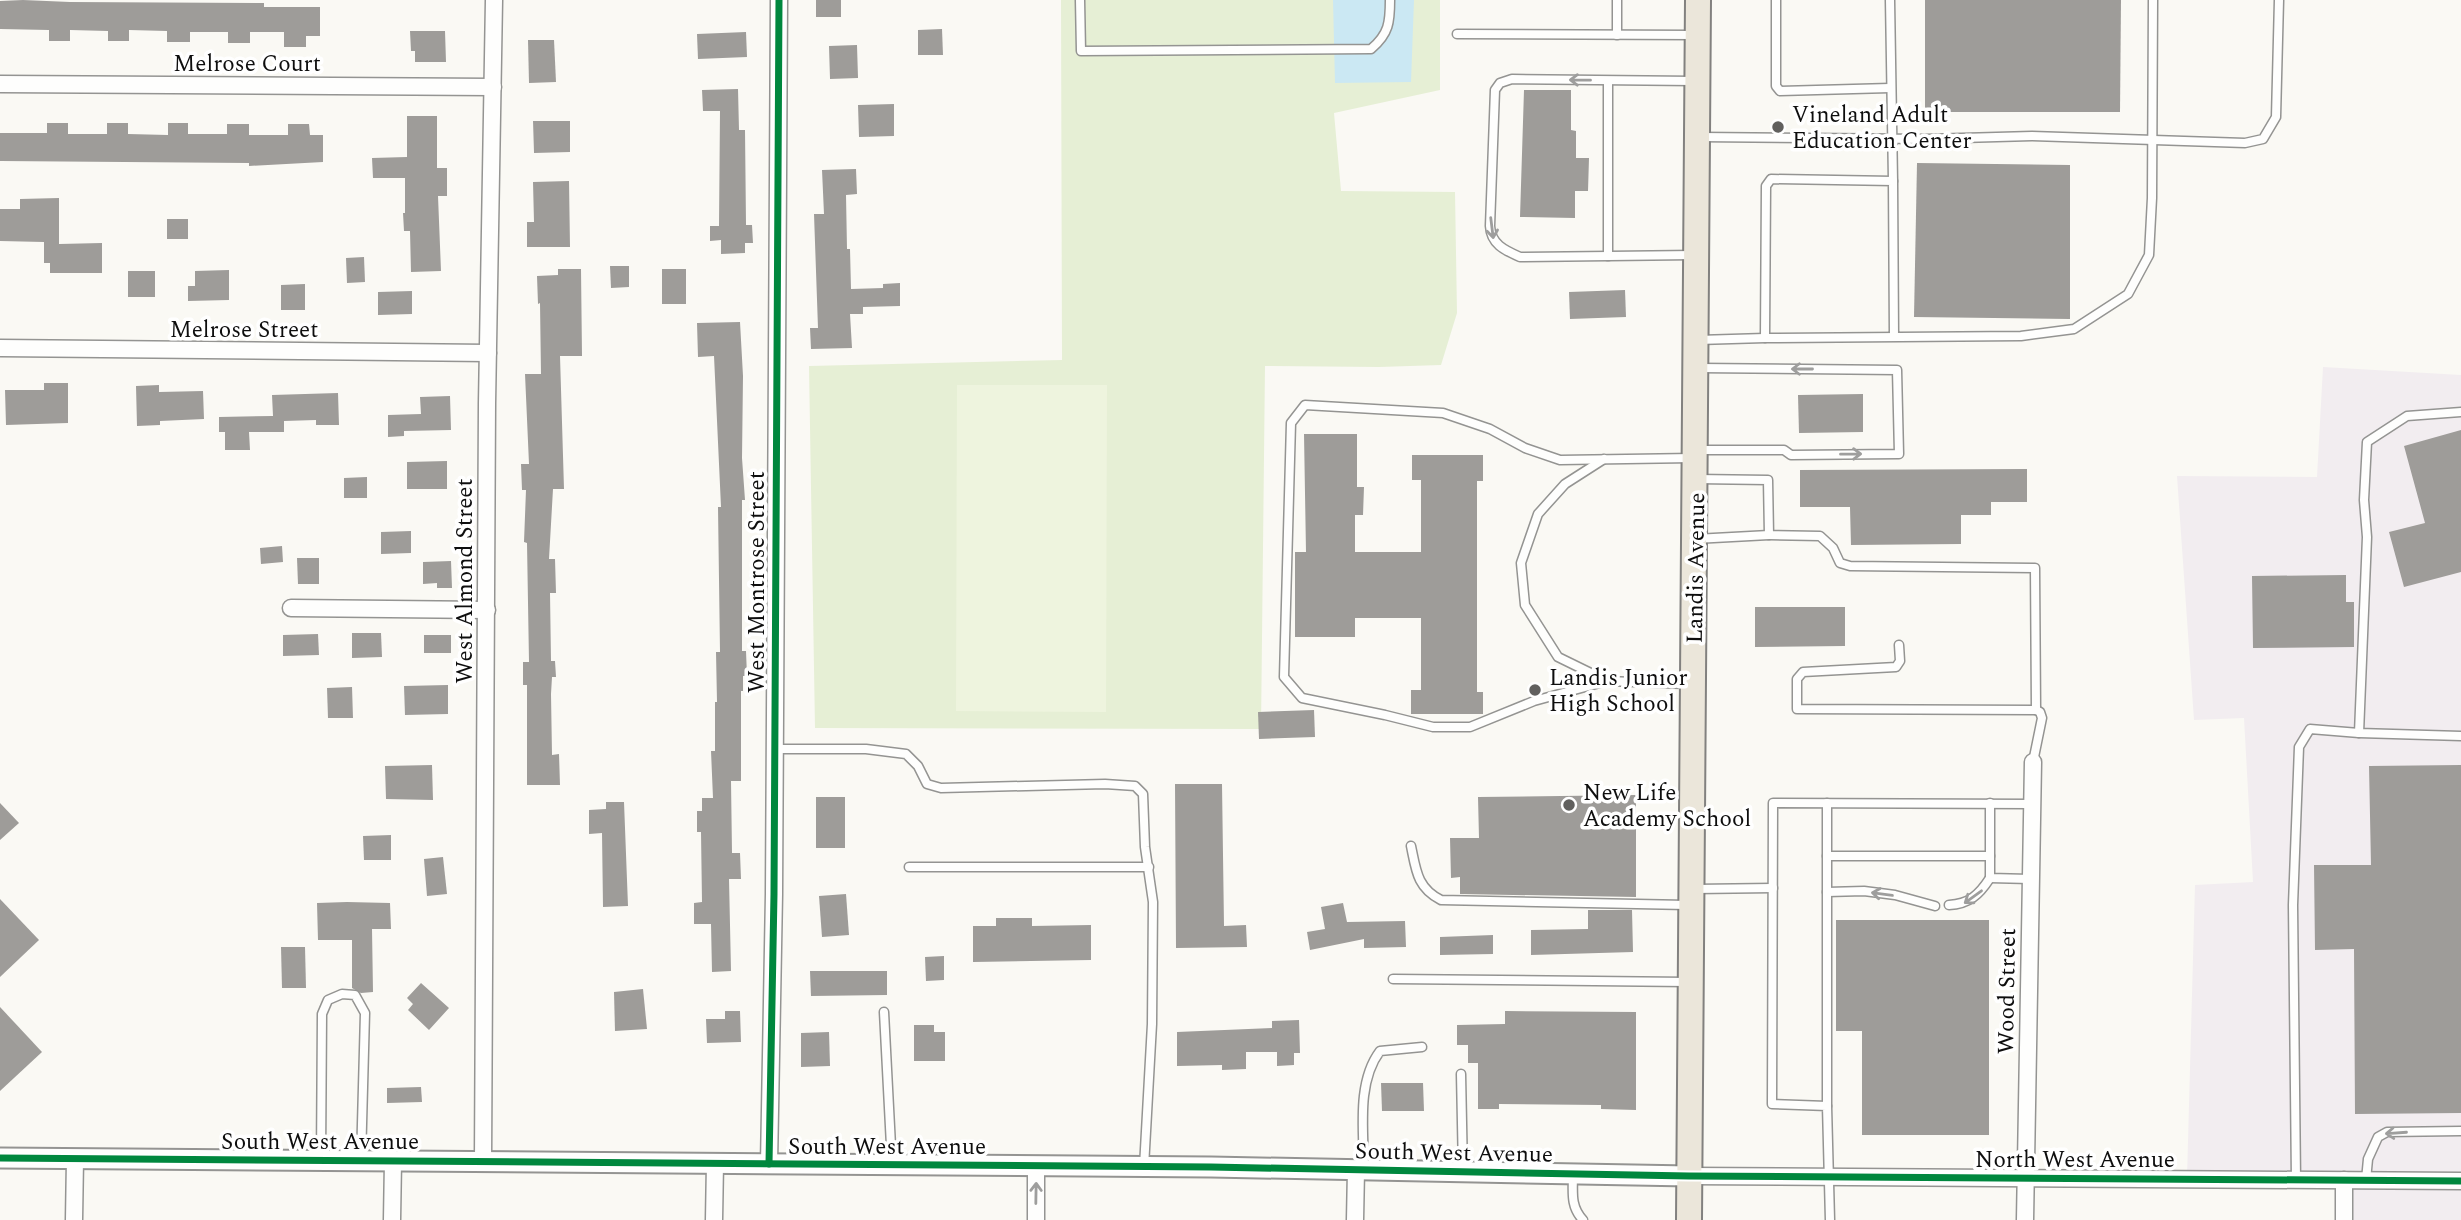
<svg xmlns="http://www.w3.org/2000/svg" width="2461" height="1220" font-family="Spectral,serif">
	<rect width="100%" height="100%" fill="#faf9f4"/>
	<polygon fill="#f2edf0" points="2323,367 2461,375 2461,1220 2339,1220 2339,1181 2187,1178 2195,885 2253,882 2244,718 2194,720 2177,476 2317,477"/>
	<polygon fill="#e6efd5" points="1061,0 1440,0 1440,90 1334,113 1341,191 1455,192 1457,313 1441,365 1379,367 1265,366 1261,729 815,728 809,366 1062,360"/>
	<polygon fill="#eef4de" points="957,385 1107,385 1106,712 956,711"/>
	<polygon fill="#cbe8f3" points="1333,0 1414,0 1411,82 1335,83"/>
	<g fill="#9e9c99">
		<polygon points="23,0 70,2 264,3 264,7 320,7 320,36 306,36 306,47 284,47 284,32 250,32 250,43 228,43 228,32 190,32 190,42 167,42 167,31 129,30 129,41 108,41 108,31 70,30 70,41 49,41 49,30 0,29 0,1"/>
		<rect x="816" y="0" width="25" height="17"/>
		<polygon points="1925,0 2121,0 2120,112 1925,112"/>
		<polygon points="942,29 943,55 918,55 918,30"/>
		<polygon points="410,31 445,31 446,62 415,62 415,51 411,51"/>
		<polygon points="746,32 747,57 698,59 697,34"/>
		<polygon points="528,40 554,40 556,82 529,83"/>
		<polygon points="857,45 858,78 830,79 829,46"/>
		<polygon points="738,89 739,130 745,130 746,225 752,225 753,243 745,243 745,253 721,254 721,240 710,241 710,226 719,226 720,111 703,111 702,90"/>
		<polygon points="1524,90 1571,90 1571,130 1576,131 1576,158 1589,158 1588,191 1575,191 1575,218 1520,217"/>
		<polygon points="894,104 894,136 859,137 858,105"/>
		<polygon points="407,116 437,116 437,168 447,168 447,196 438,196 441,271 411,272 410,231 404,231 403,213 405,213 405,178 373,178 372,158 407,157"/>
		<polygon points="533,121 570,121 570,152 534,153"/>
		<polygon points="47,123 68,123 68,134 107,134 107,123 128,123 128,134 168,135 168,123 188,123 188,134 227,134 227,124 249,124 249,135 288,135 288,124 309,124 310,135 323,135 323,162 249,166 249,163 0,161 0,133 47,133"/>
		<polygon points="1917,163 2070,165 2070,319 1914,317"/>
		<polygon points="856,169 857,194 846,195 847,249 850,249 851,289 883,288 883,284 900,283 900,306 863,307 863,314 850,314 852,348 811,349 810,328 818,328 814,214 824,214 822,170"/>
		<polygon points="569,181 570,247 527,247 527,222 534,222 533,182"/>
		<polygon points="59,198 59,244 102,243 102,273 50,273 50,263 44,263 44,242 0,241 0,209 20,209 20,199"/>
		<rect x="167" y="219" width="21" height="20"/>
		<polygon points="364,257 365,282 347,283 346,258"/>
		<polygon points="610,266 629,266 629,287 611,288"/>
		<polygon points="558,269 581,269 582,356 560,356 564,489 553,489 549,559 555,559 556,593 550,593 551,661 555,661 556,677 552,677 551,694 552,755 559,754 560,785 527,785 527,685 523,685 523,662 529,662 527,543 524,542 526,490 522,490 521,464 529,464 525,374 541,374 540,303 538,304 537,276 558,275"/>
		<rect x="662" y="269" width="24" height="35"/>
		<polygon points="229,270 229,300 188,301 188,286 195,286 195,271"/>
		<rect x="128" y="271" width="27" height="26"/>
		<polygon points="305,284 305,310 281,310 281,285"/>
		<polygon points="1625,290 1626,317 1570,319 1569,292"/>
		<polygon points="412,291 412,314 378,315 378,292"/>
		<polygon points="740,322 743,376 742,458 745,500 742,500 742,651 746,651 747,676 743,676 743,691 741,691 741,781 731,781 732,853 740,853 741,879 729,879 731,971 712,972 711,924 694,924 694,903 702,902 701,832 697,832 697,811 702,811 702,798 713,798 711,751 715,751 715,702 717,702 716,652 720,652 718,507 721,507 714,356 698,357 697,323"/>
		<polygon points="44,383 68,383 68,423 6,425 5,390 44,390"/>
		<polygon points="159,385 159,392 203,391 204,419 160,421 160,425 137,426 136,386"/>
		<polygon points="338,393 339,425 316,425 316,420 284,421 284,432 249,432 250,450 225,450 225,432 219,432 219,417 273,416 272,395"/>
		<polygon points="1863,394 1863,432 1799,433 1798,395"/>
		<polygon points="450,396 451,430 404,431 404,436 388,437 388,415 421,414 420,397"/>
		<polygon points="2461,430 2461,572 2404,587 2389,532 2425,523 2404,446"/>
		<polygon points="1304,434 1357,434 1357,487 1364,487 1363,515 1355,515 1355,552 1421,552 1421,480 1412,480 1412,455 1483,455 1483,481 1477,481 1477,692 1483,692 1483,714 1411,714 1411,690 1421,690 1421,618 1355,618 1355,637 1295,637 1295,552 1306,552"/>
		<polygon points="447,461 447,489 407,489 407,462"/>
		<polygon points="2027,469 2027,502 1991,502 1991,515 1961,515 1961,544 1851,545 1850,507 1800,507 1800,470"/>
		<polygon points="367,477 367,498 344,498 344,478"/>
		<polygon points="411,531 411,553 381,554 381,532"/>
		<polygon points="282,546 283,562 261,564 260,548"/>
		<polygon points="297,558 319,558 319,584 298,584"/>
		<polygon points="451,561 452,588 437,588 437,583 423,584 423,562"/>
		<polygon points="2346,575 2346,602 2354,602 2354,647 2253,648 2252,576"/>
		<polygon points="1755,607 1845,607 1845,646 1755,647"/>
		<polygon points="352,633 381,633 382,657 352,658"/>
		<polygon points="318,634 319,655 283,656 283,635"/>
		<rect x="424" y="635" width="27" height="18"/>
		<polygon points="448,685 448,714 405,715 404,686"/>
		<polygon points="352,687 353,718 328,718 327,688"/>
		<polygon points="1314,710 1315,737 1259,739 1258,712"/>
		<polygon points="432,765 433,800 386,799 385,766"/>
		<polygon points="2461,765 2461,1113 2355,1114 2354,949 2315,950 2314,865 2371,865 2369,766"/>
		<polygon points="1175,784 1222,784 1224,926 1246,925 1247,947 1176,948"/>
		<polygon points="1636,795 1636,897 1460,894 1460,877 1451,878 1450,838 1479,838 1478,797"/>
		<rect x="816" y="797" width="29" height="51"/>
		<polygon points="606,802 624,802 628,906 603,907 602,833 589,834 589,810 606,809"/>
		<polygon points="0,803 19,823 0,840"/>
		<polygon points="391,835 391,860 364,860 363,836"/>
		<polygon points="443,857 447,894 427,896 424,859"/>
		<polygon points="846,894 849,935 822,937 819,896"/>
		<polygon points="0,899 39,940 0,977"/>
		<polygon points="347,902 390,903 391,929 372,929 373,992 361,993 352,988 352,940 318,940 317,903"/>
		<polygon points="1343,903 1347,922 1405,921 1406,947 1364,948 1364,939 1310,950 1307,932 1325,929 1321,907"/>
		<polygon points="1588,910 1632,910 1633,952 1531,955 1531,930 1588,929"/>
		<polygon points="996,918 1032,918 1032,926 1091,925 1091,960 973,962 973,926 996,926"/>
		<polygon points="1836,920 1989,920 1989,1135 1862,1135 1862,1031 1836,1031"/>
		<polygon points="1493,935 1493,954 1440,955 1440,937"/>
		<polygon points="281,947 305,947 306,988 282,988"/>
		<polygon points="944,956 944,980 926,981 925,957"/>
		<polygon points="810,971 887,971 887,995 811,996"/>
		<polygon points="421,983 449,1008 429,1030 408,1010 413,1004 407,998"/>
		<polygon points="643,989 647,1029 615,1031 614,992"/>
		<polygon points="0,1007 42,1052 0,1091"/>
		<polygon points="725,1011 740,1011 741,1042 707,1043 706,1019 725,1019"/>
		<polygon points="1505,1011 1636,1012 1636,1110 1601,1109 1601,1105 1499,1104 1499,1109 1478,1109 1478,1063 1468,1063 1468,1045 1457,1045 1457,1025 1505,1024"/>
		<polygon points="1299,1020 1300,1053 1294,1053 1294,1065 1277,1066 1277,1052 1246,1052 1246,1069 1222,1070 1222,1065 1177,1066 1177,1032 1272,1028 1272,1021"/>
		<polygon points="914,1025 934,1025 934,1032 945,1032 945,1061 914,1061"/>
		<polygon points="829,1032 830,1066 801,1067 801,1033"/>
		<polygon points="1381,1083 1423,1083 1424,1111 1382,1111"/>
		<polygon points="421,1087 422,1102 387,1103 387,1088"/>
	</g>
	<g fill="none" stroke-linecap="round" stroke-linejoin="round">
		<g stroke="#949492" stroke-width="11">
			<g id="service">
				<path d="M 1080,0 L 1081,51 L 1371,49 C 1389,34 1390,22 1390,0"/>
				<polyline points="1617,0 1617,35"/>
				<polyline points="1776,0 1776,86 1780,91 1890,88"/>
				<polyline points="1890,0 1893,181"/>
				<polyline points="1457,34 1695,35"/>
				<path d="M 1694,81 L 1512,79 L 1500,83 L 1495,90 L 1490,226 C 1491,244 1504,250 1520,257 L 1694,255"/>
				<polyline points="1700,137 1926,139 2032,136 2245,143 2263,139 2276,117 2279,0"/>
				<polyline points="1608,256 1608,81"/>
				<polyline points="1894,337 1893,181 1771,179 1766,186 1765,338 2021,336 2074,329 2128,294 2149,255 2152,198 2153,0"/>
				<polyline points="1698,340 1765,338"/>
				<polyline points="1699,450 1784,450 1791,455 1899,454 1897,370 1699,368"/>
				<polyline points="1604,459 1565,484 1538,514 1521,563 1525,605 1558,657 1607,681"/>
				<polyline points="1697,479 1768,480 1769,535 1820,536 1833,548 1840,563 1850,566 2035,568 2036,710"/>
				<polyline points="1695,539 1769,535"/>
				<polyline points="1899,645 1900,661 1896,667 1803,672 1797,679 1797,709 2036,710 2040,712 2042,718 2033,762"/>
				<polyline points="1688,684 1607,681 1534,701 1470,727 1433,727 1385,715 1302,698 1284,677 1291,423 1305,405 1443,413 1490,429 1525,448 1560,460 1693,458"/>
				<polyline points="2359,733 2367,537 2364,500 2367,442 2407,416 2461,412"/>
				<polyline points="775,749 866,749 906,754 918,766 927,784 941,788 1105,784 1135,786 1143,794 1145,847 1153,902 1152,1024 1144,1167"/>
				<polyline points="1990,803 1990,878 2030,879"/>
				<path d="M 1411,846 C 1416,870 1417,888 1441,900 L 1687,905"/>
				<polyline points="1827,856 1990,856"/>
				<polyline points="909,867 1149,867"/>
				<polyline points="1695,889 1773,888"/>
				<polyline points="1827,892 1864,891 1895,895 1935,906"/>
				<path d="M 1949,905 C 1969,904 1979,895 1990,878"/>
				<polyline points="1393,979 1688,982"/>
				<polyline points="884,1012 892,1165"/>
				<polyline points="1461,1074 1463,1172"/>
				<polyline points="1827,1106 1827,803"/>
				<polyline points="321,1160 322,1014 328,1000 342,994 355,995 365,1013 361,1161"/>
				<path d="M 1364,1170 C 1364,1132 1356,1083 1380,1051 L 1422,1047"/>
				<path d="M 1573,1174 C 1573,1192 1570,1206 1583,1220"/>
				<polyline points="2296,1180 2293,905 2299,747 2310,729 2359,733 2461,736"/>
				<polyline points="2366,1180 2368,1159 2378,1137 2387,1132 2461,1131"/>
				<polyline points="1830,1220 1827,1106 1772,1104 1773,803 2032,804"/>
			</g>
		</g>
		<g stroke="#949492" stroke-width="19">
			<g id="minor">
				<polyline points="0,84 493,87"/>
				<polyline points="0,348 488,353"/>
				<polyline points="291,608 487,610"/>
				<polyline points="483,1162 487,404 494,0"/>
				<polyline points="769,1164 774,894 779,0"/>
				<polyline points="1689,1176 2461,1181"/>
				<polyline points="2344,1180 2344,1220"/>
				<polyline points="74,1220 75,1159"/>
				<polyline points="392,1220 393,1161"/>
				<polyline points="714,1220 715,1163"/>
				<polyline points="1036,1220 1036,1166"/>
				<polyline points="1355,1220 1356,1170"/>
				<polyline points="2025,1220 2033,762"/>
			</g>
		</g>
		<g stroke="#949492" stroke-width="23">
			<polyline id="tertiary" points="0,1158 1211,1167 1689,1176"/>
		</g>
		<g stroke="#82817f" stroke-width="28">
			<polyline id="primary" points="1689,1220 1698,0"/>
		</g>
		<use href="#service" stroke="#fefefd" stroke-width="8"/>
		<use href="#minor" stroke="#fefefd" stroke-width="16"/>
		<use href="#tertiary" stroke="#fefefd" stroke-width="19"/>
		<use href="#primary" stroke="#ebe6da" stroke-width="24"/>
		<g stroke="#fff" stroke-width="11">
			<g id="cycleway">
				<polyline points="0,1158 1211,1167 1689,1176 2461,1181"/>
				<polyline points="769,1164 774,894 779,0"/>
			</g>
		</g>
		<use href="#cycleway" stroke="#00873e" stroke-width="7"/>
	</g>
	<defs><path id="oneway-shaft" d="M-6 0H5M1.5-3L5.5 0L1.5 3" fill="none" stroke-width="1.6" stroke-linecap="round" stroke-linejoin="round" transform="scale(1.75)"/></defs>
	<g stroke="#9e9e9d">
		<use href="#oneway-shaft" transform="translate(1580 80) rotate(-179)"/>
		<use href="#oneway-shaft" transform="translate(1492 228) rotate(83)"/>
		<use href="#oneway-shaft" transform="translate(1802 369) rotate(-180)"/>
		<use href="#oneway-shaft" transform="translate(1851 454) rotate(-1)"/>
		<use href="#oneway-shaft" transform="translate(1882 894) rotate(-172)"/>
		<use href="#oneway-shaft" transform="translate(1973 897) rotate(144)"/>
		<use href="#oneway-shaft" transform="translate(2396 1133) rotate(176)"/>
		<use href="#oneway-shaft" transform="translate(1036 1193) rotate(-89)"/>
	</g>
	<g fill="#61605e" stroke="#fff" stroke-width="2.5">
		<circle cx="1778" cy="127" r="7"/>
		<circle cx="1535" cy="690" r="7"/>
		<circle cx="1569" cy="805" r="7"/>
	</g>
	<g text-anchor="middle" stroke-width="7" stroke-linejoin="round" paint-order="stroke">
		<g font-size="23" fill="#0e0e0e" stroke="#fff">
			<text x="247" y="71">Melrose Court</text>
			<text x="244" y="337">Melrose Street</text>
			<text transform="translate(1695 568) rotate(-89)" y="8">Landis Avenue</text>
			<text transform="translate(464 581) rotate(-90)" y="8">West Almond Street</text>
			<text transform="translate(756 582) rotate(-90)" y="8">West Montrose Street</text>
			<text transform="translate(2006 991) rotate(-89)" y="8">Wood Street</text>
			<text x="320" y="1149">South West Avenue</text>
			<text x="887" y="1154">South West Avenue</text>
			<text transform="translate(1454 1152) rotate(1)" y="8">South West Avenue</text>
			<text x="2075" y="1167">North West Avenue</text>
		</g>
		<g font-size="23" fill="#0e0e0e" stroke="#fff" text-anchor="start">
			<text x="1792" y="122">Vineland Adult<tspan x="1792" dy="26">Education Center</tspan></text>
			<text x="1549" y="685">Landis Junior<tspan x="1549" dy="26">High School</tspan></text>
			<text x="1583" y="800">New Life<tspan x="1583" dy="26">Academy School</tspan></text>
		</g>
	</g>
</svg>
